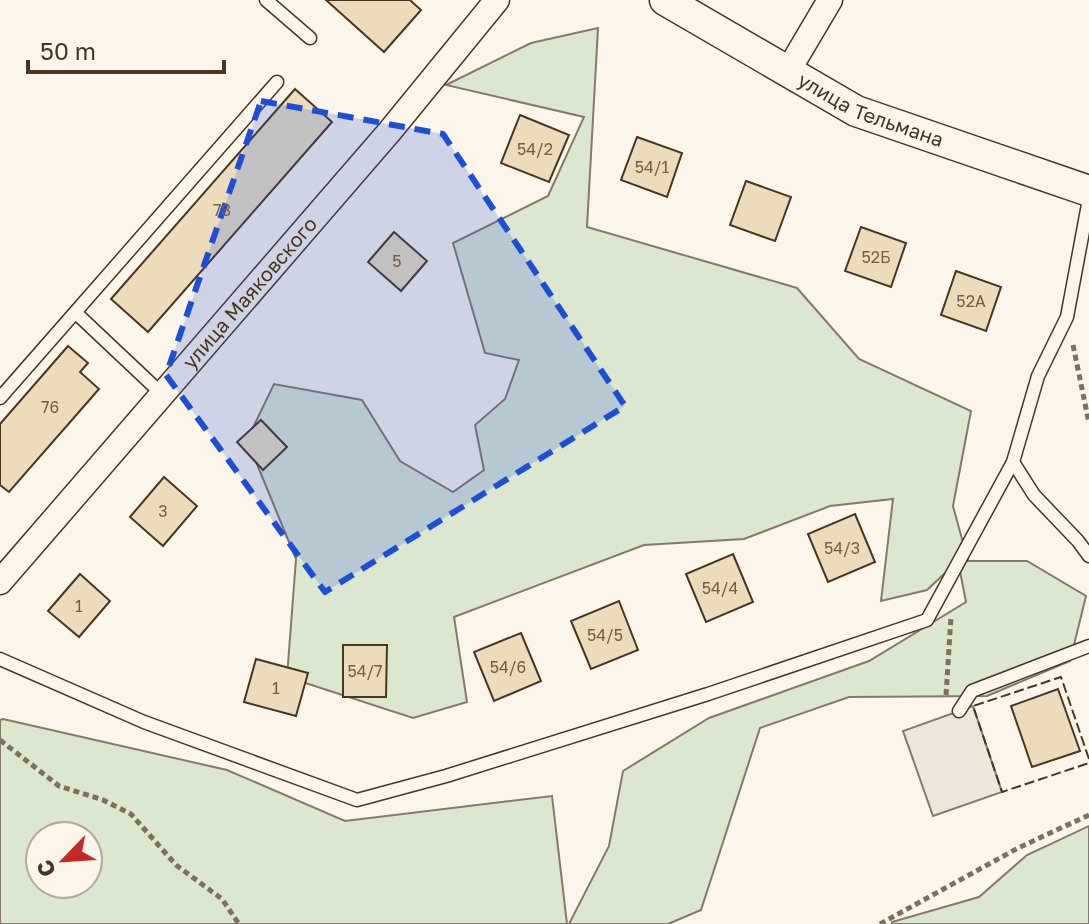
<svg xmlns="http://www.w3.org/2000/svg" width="1089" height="924" font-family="'Golos Text',sans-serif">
	<rect width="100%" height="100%" fill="#fbf6e9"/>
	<g fill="#dce7d0" stroke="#887966" stroke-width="2" fill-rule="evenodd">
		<polygon points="598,28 587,227 797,288 859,359 971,411 953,506 968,561 1027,561 1086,596 1070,661 987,696 849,697 760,728 701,910 668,924 569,924 609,846 623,771 709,718 869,661 966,602 958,561 927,590 881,601 893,499 830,506 744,539 644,545 454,617 467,702 413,718 287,677 296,559 247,440 274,384 362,400 400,461 453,492 484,470 475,425 505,399 519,360 485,353 453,243 548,196 584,117 446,85 531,43"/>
		<path d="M 3,719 L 227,770 L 345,821 L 552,796 L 567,924 L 0,924 L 0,720 ZM 40,836 L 88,836 L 88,884 L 40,884 Z"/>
		<polygon points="1089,826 1089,924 892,924 892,922 979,897 1027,855"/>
	</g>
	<polygon fill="#ede7d9" stroke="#887966" stroke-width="2" points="973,706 1002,792 933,816 903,731"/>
	<g fill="#ecdcbc" stroke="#4a3520" stroke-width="2">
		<polygon points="326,0 410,0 421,10 384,52"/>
		<polygon points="295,89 332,122 148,332 111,299"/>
		<polygon points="520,115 569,135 549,182 501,163"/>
		<polygon points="637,137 682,153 667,197 621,180"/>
		<polygon points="746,181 791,197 775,241 730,225"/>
		<polygon points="861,227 906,243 891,287 845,271"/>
		<polygon points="394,232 427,261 401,291 368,262"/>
		<polygon points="956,271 1001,287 986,331 941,315"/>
		<polygon points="68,346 88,363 80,372 99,389 9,492 0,485 0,424"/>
		<polygon points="261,420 287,447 263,470 237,442"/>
		<polygon points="164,477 197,506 163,546 130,517"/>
		<polygon points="855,514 875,562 828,582 808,534"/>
		<polygon points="733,554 753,602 706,622 686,574"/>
		<polygon points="80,574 110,601 79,637 48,611"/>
		<polygon points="619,601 638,650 591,669 571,621"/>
		<polygon points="521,633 541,681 494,701 474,652"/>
		<polygon points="343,645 387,645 386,697 343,697"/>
		<polygon points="256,659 308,673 296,716 244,702"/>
		<polygon points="1058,689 1080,751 1032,767 1011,706"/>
	</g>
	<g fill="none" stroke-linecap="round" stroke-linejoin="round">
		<g stroke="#4a3520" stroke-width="15">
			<g id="service">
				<polyline points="266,0 310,38"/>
				<polyline points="76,313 163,395"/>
				<polyline points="0,398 277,82"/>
				<polyline points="1013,462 1034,495 1078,541 1089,556"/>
				<polyline points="0,659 144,722 357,800 446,776 708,694 927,620 1013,462 1038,376 1067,317 1089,199"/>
				<polyline points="959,711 972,691 1089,646"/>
			</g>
		</g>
		<g stroke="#4a3520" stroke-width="27">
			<g id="minor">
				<polyline points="788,71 830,0"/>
				<path id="s1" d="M 0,582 L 390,131 L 497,0"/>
			</g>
		</g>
		<g stroke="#4a3520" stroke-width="33">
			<g id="tertiary">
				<path id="s2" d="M 665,0 L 856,111 L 1089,191"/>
			</g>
		</g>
		<g stroke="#7f6f5c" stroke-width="5" stroke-dasharray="6 4" stroke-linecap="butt">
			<polyline points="1073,345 1089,423"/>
			<polyline points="946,695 951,617"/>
			<polyline points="0,740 59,786 103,800 131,814 176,865 222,899 239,924"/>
			<polyline points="880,924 1018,848 1089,815"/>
		</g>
		<use href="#service" stroke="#fbf6e9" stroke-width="12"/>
		<use href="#minor" stroke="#fbf6e9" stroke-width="24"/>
		<use href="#tertiary" stroke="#fbf6e9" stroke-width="30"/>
		<polyline stroke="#4a3520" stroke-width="2" stroke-dasharray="10 4" stroke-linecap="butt" points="1089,759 1061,677 973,706 1002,792 1089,763"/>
	</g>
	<path fill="#1d4ed8" fill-opacity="0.2" stroke="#1d4ed8" stroke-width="6" stroke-dasharray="16 10" stroke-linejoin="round" d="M 261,101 L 443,134 L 625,406 L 325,592 L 166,375 Z"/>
	<g text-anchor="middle" stroke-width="6" stroke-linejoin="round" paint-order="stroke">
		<g font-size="16" fill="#725f47">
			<text x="535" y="155">54/2</text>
			<text x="652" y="173">54/1</text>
			<text x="222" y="216">78</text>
			<text x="876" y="263">52Б</text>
			<text x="397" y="267">5</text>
			<text x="971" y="307">52А</text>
			<text x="50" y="413">76</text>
			<text x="163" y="517">3</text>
			<text x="842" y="554">54/3</text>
			<text x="720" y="594">54/4</text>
			<text x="79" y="612">1</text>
			<text x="605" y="641">54/5</text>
			<text x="508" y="673">54/6</text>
			<text x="365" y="677">54/7</text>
			<text x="276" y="694">1</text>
		</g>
		<g font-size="20" fill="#4a3520" stroke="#fbf6e9">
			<text dy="7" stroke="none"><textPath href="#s2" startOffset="234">улица Тельмана</textPath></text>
			<text dy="7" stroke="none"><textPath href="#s1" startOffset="382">улица Маяковского</textPath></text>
		</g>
	</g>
	<g transform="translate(64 860) rotate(245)"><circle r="38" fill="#fbf6e9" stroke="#b4a999" stroke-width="2"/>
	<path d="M0-6L14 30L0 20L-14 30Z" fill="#c62828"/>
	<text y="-12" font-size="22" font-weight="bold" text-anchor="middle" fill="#4a3520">С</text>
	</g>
	<path d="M28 60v12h196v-12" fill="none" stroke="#4a3520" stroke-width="4"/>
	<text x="40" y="60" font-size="24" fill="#4a3520" stroke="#fbf6e9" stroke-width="6" paint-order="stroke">50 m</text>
</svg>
